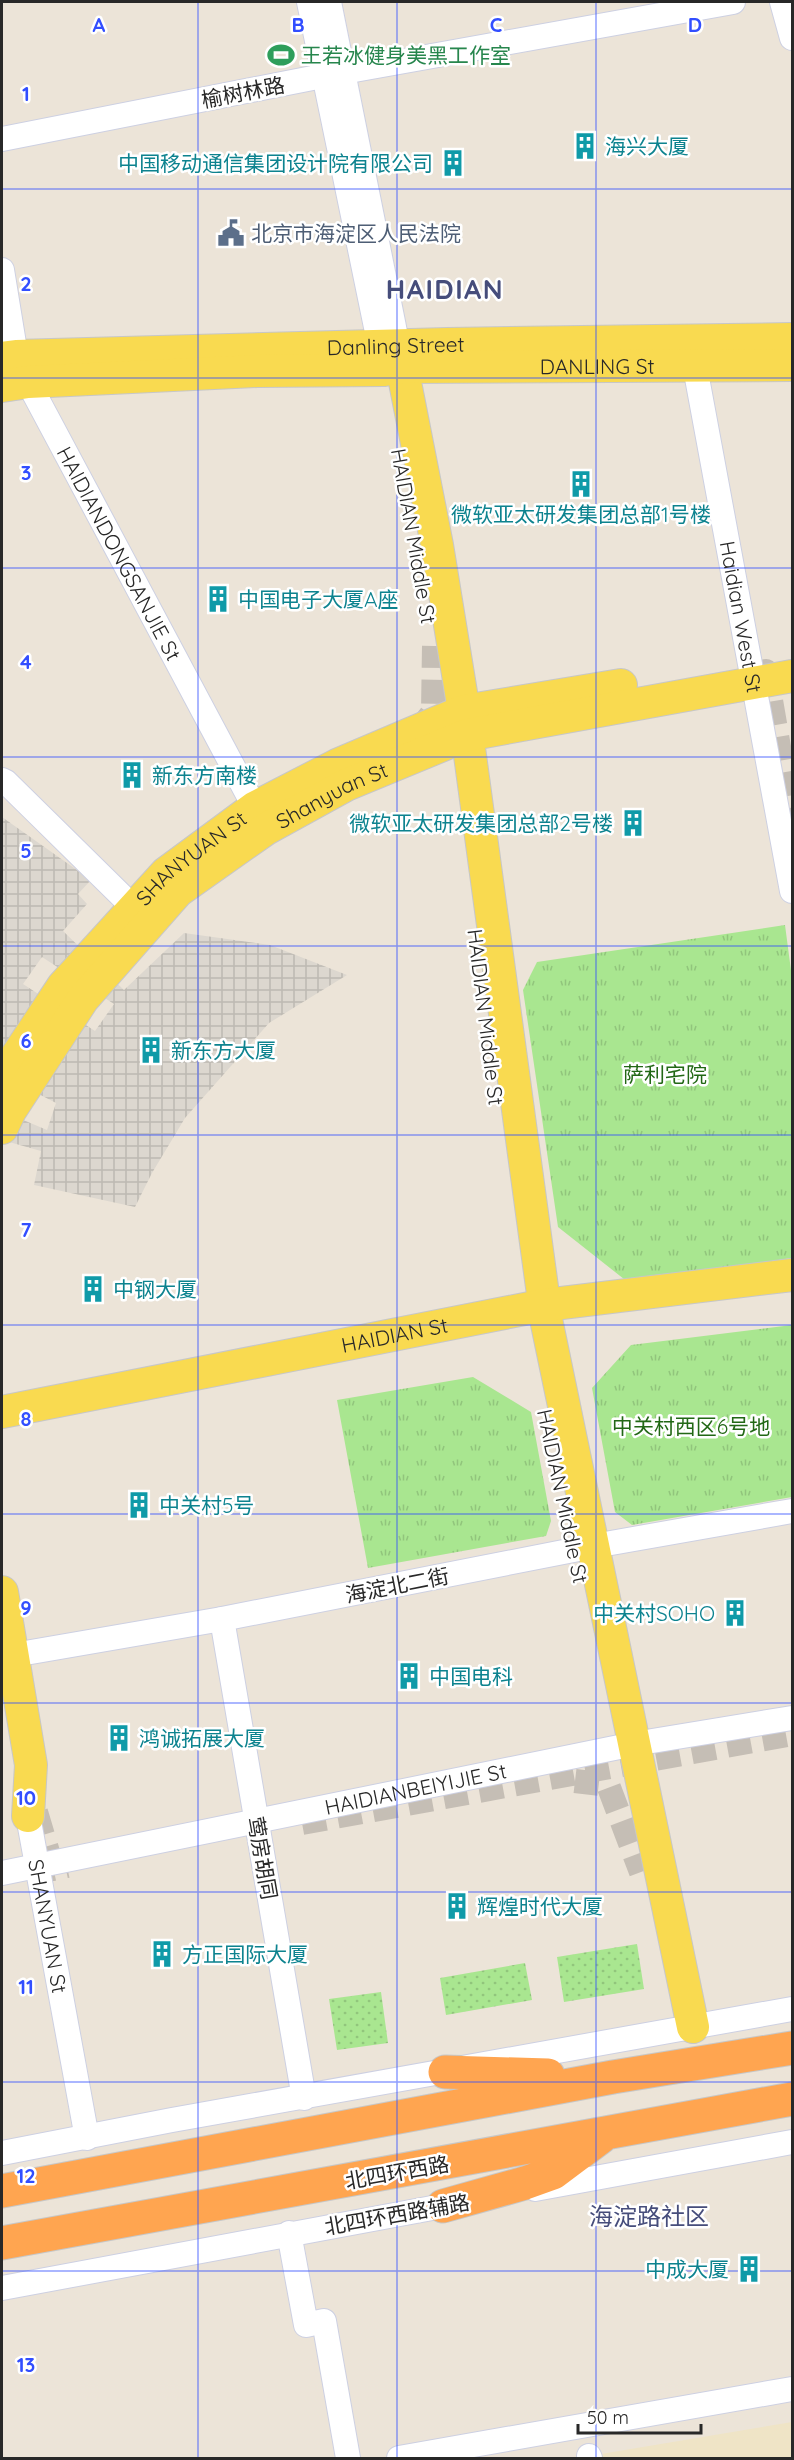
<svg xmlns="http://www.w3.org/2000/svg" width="794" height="2460" font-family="Quicksand,'Noto Sans SC',sans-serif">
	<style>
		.education { fill: #efe4c6 }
		.park { fill: url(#park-tufts) }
		.garden { fill: url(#garden-dots) }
		.plaza { fill: url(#plaza-grid); fill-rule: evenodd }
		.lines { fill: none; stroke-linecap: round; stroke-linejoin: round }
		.minor-tunnel { stroke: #c5beb5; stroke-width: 24; stroke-dasharray: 24 12; stroke-linecap: butt }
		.minor-casing { stroke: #cdd0e2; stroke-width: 26 }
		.major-casing { stroke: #c7c7c7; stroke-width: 34 }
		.highway-casing { stroke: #c7c7c7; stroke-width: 35 }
		.minor { stroke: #fff; stroke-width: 24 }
		.major { stroke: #f9da50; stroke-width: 32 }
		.highway { stroke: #ffa550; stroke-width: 33 }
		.grid { fill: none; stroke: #324eff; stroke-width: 1.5; stroke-opacity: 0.55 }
		.labels { text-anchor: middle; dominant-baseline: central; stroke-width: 5; stroke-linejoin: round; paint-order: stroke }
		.leisure-label { font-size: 21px; fill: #27864d; stroke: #fff; text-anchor: start }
		.street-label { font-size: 21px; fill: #282828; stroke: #fff }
		.culture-label { font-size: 21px; fill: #0d838f; stroke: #fff; text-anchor: start }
		.service-label { font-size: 21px; fill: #4e5e75; stroke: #fff; text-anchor: start }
		.park-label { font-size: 21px; fill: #226815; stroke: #fff }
		.quarter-label { font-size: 24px; fill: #464d7b; stroke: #fff }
		.district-label { font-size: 27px; font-weight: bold; letter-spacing: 1.5px; fill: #464d7b; stroke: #fff }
		.grid-label { font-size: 20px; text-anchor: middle; font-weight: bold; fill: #324eff; stroke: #fff; stroke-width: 5; stroke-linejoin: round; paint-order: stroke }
	</style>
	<defs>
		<pattern id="park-tufts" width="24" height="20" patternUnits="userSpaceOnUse" patternTransform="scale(1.5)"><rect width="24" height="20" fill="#a9e690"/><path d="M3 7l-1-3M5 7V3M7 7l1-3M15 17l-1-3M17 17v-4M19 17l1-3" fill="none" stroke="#91c57c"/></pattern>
		<pattern id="garden-dots" width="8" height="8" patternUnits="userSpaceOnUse" patternTransform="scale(1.5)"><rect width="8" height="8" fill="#a9e690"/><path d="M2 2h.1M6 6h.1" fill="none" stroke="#91c57c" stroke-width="1.8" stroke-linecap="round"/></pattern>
		<pattern id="plaza-grid" width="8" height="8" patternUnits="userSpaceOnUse" patternTransform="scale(1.5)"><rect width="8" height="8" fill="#dcd7cf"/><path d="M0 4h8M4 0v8" fill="none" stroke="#bdb9b2"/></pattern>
	</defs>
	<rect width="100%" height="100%" fill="#ece4d8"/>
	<path class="education" d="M792,2422V2458H572L589,2456Z"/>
	<path class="park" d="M785,925L792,978V1258L629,1283L558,1227L523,990L537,962Z
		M792,1325V1497L632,1525L615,1512L592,1388L631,1345Z
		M473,1377L531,1412L551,1521L546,1536L368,1568L337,1400Z"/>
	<path class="garden" d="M637,1944L644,1989L564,2002L557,1957Z
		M525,1963L532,2000L446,2015L440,1978Z
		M381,1992L388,2043L337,2050L329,1999Z"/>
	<path class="plaza" d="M2,817L91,880L78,894L87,904L63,931L124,990L184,933L270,945L347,975L269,1023L185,1118L152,1173L135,1207L34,1185L41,1151L2,1140V1111L47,1130L56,1103L2,1075ZM42,957L114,1004L95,1031L23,984Z"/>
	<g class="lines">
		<path class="minor-tunnel" d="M761,672L766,671L792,823
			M416,734L433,712L434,646
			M575,1781L608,1785L641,1872
			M36,1812L53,1869L67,1866
			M302,1823L792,1734"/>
		<defs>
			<g id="minor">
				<path d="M309,2L383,361"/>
				<path d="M329,2L401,362"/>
				<path d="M782,2L792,38"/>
				<path d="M2,139L343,72L733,2"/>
				<path id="s1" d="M2,270L16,356L28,382L262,821"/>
				<path id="s2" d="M694,351L695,367L792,891"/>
				<path d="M2,780L6,782L134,908"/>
				<path d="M222,1619L304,2098"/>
				<path d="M2,1657L222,1619L594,1546L792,1511"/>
				<path id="s3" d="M28,1816L87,2138"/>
				<path id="s4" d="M2,1873L634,1744L792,1718"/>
				<path d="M2,2153L172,2120L792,2009"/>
				<path d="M535,2189L792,2142"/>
				<path d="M289,2233L306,2325L324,2321L348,2458"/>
				<path d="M2,2288L459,2203"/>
				<path d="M589,2456L590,2458"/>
				<path d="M399,2458L792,2389"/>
			</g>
			<g id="major">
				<path id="s5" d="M2,358L16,356L447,344L792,339"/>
				<path d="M402,367L437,545L464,711L547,1324L693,2027"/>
				<path id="s6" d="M2,386L28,382L257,371L384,370L402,367L792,365"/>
				<path id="s7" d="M2,1078L63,986L166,873L254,808L337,765L464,711L621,685"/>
				<path id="s8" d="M2,1128L10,1111L83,999L178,891L266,829L346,785L467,735L792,676"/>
				<path id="s9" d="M2,1412L545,1305L792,1275"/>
				<path d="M2,1592L31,1765L28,1816"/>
			</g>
			<path id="highway" d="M445,2072L548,2075
				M2,2191L613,2077L792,2048
				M443,2206L525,2183L553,2173L601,2137
				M2,2243L792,2099"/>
		</defs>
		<use href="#minor" class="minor-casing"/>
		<use href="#major" class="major-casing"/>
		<use href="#highway" class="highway-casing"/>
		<use href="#minor" class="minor"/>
		<use href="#major" class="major"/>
		<use href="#highway" class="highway"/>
	</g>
	<path class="grid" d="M198,2V2458M397,2V2458M596,2V2458M2,189H792M2,378H792M2,568H792M2,757H792M2,946H792M2,1135H792M2,1325H792M2,1514H792M2,1703H792M2,1892H792M2,2082H792M2,2271H792"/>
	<defs>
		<symbol id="stadium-bare" viewBox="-9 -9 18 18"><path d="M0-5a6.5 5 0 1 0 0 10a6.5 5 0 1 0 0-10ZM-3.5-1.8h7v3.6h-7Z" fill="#2e9e5b" stroke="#fff" stroke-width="2.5" paint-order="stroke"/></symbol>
		<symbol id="building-bare" viewBox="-9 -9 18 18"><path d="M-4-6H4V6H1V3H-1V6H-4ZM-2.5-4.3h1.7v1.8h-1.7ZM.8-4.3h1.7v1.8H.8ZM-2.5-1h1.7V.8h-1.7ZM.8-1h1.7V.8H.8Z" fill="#0f9aa8" stroke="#fff" stroke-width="2.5" paint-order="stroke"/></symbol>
		<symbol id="civic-bare" viewBox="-9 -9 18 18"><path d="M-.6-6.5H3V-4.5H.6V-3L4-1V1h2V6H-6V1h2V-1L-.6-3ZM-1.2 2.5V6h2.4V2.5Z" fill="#5c6f8a" stroke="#fff" stroke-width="2.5" paint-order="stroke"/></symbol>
	</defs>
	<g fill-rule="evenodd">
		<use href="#stadium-bare" x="262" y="36" width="38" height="38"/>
		<use href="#building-bare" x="566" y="127" width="38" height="38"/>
		<use href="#building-bare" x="434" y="144" width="38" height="38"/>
		<use href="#civic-bare" x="212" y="214" width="38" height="38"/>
		<use href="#building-bare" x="562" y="465" width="38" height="38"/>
		<use href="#building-bare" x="199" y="580" width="38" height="38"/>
		<use href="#building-bare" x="113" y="756" width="38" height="38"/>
		<use href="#building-bare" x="614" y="804" width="38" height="38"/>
		<use href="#building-bare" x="132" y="1031" width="38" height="38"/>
		<use href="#building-bare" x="74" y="1270" width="38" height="38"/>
		<use href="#building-bare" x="120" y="1486" width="38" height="38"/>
		<use href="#building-bare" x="716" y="1594" width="38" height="38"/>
		<use href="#building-bare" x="390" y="1657" width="38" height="38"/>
		<use href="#building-bare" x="100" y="1719" width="38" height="38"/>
		<use href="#building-bare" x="438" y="1887" width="38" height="38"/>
		<use href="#building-bare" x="143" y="1935" width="38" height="38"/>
		<use href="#building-bare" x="730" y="2250" width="38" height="38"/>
	</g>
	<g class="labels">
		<g class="leisure-label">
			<text x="301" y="55">王若冰健身美黑工作室</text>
		</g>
		<g class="street-label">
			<text transform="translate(243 92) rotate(-11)">榆树林路</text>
			<text stroke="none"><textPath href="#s5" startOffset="394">Danling Street</textPath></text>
			<text stroke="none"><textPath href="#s6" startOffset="596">DANLING St</textPath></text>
			<text transform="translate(414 536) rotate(80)">HAIDIAN Middle St</text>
			<text stroke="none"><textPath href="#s1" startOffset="310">HAIDIANDONGSANJIE St</textPath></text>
			<text stroke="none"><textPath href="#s2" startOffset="270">Haidian West St</textPath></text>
			<text stroke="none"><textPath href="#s8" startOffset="478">Shanyuan St</textPath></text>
			<text stroke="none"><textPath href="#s7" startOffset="292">SHANYUAN St</textPath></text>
			<text transform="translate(486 1017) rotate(83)">HAIDIAN Middle St</text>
			<text stroke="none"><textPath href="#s9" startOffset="400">HAIDIAN St</textPath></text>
			<text transform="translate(563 1496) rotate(78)">HAIDIAN Middle St</text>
			<text transform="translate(397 1585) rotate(-11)">海淀北二街</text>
			<text stroke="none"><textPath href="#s4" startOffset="422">HAIDIANBEIYIJIE St</textPath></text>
			<text transform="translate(263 1858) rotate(80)">莺房胡同</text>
			<text stroke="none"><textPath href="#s3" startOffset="112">SHANYUAN St</textPath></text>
			<text transform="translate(397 2172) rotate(-10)">北四环西路</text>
			<text transform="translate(397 2214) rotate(-10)">北四环西路辅路</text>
		</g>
		<g class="culture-label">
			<text x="605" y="146">海兴大厦</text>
			<text x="433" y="163" text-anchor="end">中国移动通信集团设计院有限公司</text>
			<text x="581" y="514" text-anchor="middle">微软亚太研发集团总部1号楼</text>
			<text x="238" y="599">中国电子大厦A座</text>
			<text x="152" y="775">新东方南楼</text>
			<text x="613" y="823" text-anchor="end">微软亚太研发集团总部2号楼</text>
			<text x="171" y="1050">新东方大厦</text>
			<text x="113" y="1289">中钢大厦</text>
			<text x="159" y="1505">中关村5号</text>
			<text x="715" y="1613" text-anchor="end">中关村SOHO</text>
			<text x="429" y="1676">中国电科</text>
			<text x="139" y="1738">鸿诚拓展大厦</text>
			<text x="477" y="1906">辉煌时代大厦</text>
			<text x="182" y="1954">方正国际大厦</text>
			<text x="729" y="2269" text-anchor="end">中成大厦</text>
		</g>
		<g class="service-label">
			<text x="251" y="233">北京市海淀区人民法院</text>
		</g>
		<g class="park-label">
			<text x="665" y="1074">萨利宅院</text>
			<text x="691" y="1426">中关村西区6号地</text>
		</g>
		<g class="quarter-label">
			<text x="649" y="2216">海淀路社区</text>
		</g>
		<g class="district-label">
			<text x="445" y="289">HAIDIAN</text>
		</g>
	</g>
	<g class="grid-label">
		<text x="99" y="32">A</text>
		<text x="298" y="32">B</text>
		<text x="496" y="32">C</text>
		<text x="695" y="32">D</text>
		<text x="26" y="101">1</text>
		<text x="26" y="291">2</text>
		<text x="26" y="480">3</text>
		<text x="26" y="669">4</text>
		<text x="26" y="858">5</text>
		<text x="26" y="1048">6</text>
		<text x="26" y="1237">7</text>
		<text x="26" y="1426">8</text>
		<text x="26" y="1615">9</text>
		<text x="26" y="1805">10</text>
		<text x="26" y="1994">11</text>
		<text x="26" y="2183">12</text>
		<text x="26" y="2372">13</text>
	</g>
	<rect width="794" height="2460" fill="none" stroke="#282828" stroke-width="6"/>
	<path d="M578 2424v9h123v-9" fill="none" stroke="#282828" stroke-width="3"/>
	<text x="587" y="2424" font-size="18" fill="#282828" stroke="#ffffff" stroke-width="4.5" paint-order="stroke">50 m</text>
</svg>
